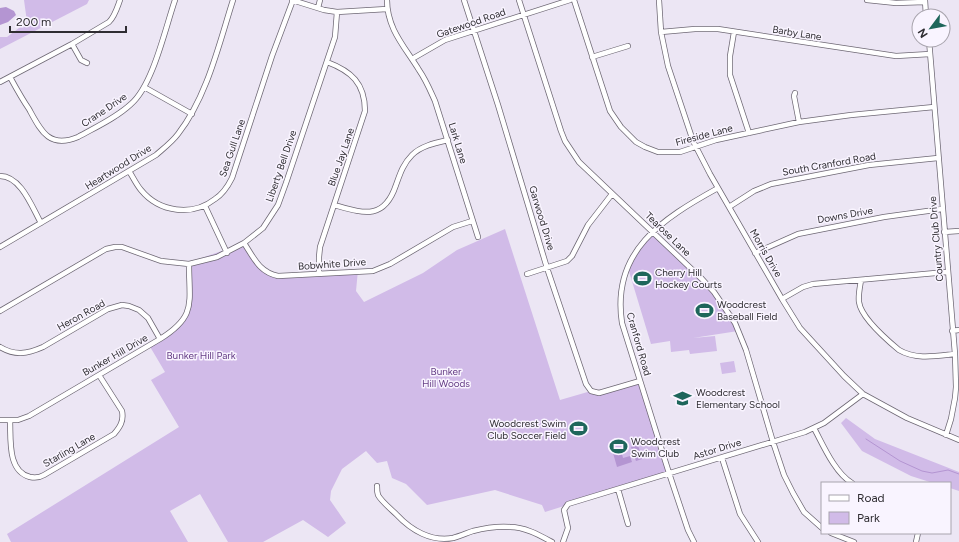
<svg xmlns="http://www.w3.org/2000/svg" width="959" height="542" font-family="Figtree,sans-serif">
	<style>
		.green { fill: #d1bbe8 }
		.water { fill: #b495d2 }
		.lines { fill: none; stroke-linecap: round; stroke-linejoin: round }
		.stream { stroke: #b495d2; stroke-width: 1 }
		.minor-casing { stroke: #6e6874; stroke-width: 6 }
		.minor { stroke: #fff; stroke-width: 4.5 }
		.labels { text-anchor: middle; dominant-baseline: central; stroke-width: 3; stroke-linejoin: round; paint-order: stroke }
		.street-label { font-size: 10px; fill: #2f2d32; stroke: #f9f4ff }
		.poi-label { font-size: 10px; fill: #2f2d32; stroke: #f9f4ff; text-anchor: start }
		.park-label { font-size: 10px; fill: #643c85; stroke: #f9f4ff }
	</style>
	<rect width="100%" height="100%" fill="#ece6f4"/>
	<path class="green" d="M24,0H89L87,4L0,49V37H7L27,22Z
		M505,229L560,400L591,391L596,393L640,381L669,473L545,512L542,505L495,490L427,505L406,484L392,478L387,461L377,463L366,451L342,469L331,491L330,500L346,523L328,537L303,520L263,542H228L200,494L170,511L188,542H11L7,534L179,427L151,380L165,372L149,345L184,319L191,282L187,263L245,243L263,268L278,276L358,270L356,291L364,302L423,273L457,250Z
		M653,231L714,292L738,331L693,338L715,336L717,351L690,354L689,350L671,352L670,341L651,344L628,268Z
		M734,361L736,372L722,374L720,363Z
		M846,418L875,439L959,472V491L950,488V483H933L911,476L862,451L841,423Z"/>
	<path class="water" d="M6,7L14,11L16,15L8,22L0,25V8Z
		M638,445L642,459L636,461L631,447Z
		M621,450L623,458L630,456L632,462L617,467L613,453Z"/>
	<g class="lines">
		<path class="stream" d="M866,439L900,461L922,471L932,473L948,470L959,474"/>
		<defs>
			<path id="minor" d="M292,0L324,10L337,12L387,9
				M387,0C387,29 405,47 419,70C426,80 430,90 435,101L478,237
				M464,0L498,105L547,268L586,384L591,391L599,393L640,381
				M519,0L561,131L565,141L579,162L702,279L714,292L735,323L746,350L773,442L784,475L793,493L804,512L822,528
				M574,0L610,111L621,127L636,142L645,147L658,152H680L716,140L799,122L851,115L934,107
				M659,0L661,32L668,66L693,141L710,174L782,299L800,328L844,376L863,394L907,418L959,440
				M867,0L896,3L925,2
				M925,0L926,16
				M318,8L320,0
				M661,32L695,29H718L896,56L930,54
				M734,32L730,56V75L749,133
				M929,40L955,354L956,387L955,398L951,419L946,435
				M72,44L81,60L87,63
				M592,57L628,46
				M412,59L445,40L570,0
				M10,77C16,88 22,99 29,109C41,131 49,149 78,137C96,127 116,118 131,104C153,85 165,29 175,0
				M0,82L72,44L109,22C115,16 117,8 120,0
				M144,87L192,114
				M795,93L794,96L799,122
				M129,171C133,177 136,184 141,190C159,212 192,217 215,199C223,194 228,186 232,178L272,56L293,0
				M0,176C21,176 32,207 41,223
				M334,205C363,213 384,221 396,185C400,174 403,164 412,155C421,146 435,143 448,140
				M205,206L227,253
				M729,207L754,191L771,184L869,165L938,158
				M944,232L959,231
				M244,243C254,258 259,272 278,276L373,271L390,264L453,227L472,221
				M0,247L156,155C164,148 172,142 178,134C207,97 219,44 233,0
				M755,253L798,234L884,217L942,209
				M319,274V257L320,247L365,111C365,83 351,71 327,62
				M527,274L567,261L572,256L588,225L612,194
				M861,280C860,287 858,295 859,302C861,318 887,340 899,350C916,360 936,356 955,354
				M782,299L803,287L813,284L947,272
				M0,311L106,249L115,247H122L161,261L189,264L217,257L244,243L263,228L278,205L286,183L335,37L337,12
				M952,331L959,330
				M0,347C15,356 27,354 43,347L108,309L122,305L129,306L139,310L148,318L160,339
				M0,420H18L29,416L160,339C197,316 189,303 189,264
				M10,420C11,439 7,471 30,477C35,478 39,478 44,475L114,434C120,427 124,421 122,411L99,375
				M814,428C823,445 835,473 852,483
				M722,458L740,514L758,542
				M377,486C377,488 377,492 378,495C381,501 392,510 397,515C411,530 431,542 453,538C460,536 467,533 473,531C485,528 497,526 510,527C525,527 539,535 552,542
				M618,489L628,524
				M831,533L854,542
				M563,542L568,528L564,510L568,504L805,432L824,423L863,394
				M694,542L688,530L669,473L622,323C611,251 662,219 718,188
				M916,542L918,533"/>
		</defs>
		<use href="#minor" class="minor-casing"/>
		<use href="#minor" class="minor"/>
	</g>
	<defs>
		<symbol id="stadium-bare" viewBox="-9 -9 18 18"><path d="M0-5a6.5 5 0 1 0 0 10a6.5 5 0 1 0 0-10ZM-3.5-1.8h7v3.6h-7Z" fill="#1e665b" stroke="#f9f4ff" stroke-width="2.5" paint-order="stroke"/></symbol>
		<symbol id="school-bare" viewBox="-9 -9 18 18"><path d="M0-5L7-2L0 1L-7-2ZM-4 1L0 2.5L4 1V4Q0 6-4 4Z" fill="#1e665b" stroke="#f9f4ff" stroke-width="2.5" paint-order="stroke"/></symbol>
	</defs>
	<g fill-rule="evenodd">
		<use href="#stadium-bare" x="630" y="266" width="25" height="25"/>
		<use href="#stadium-bare" x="692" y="298" width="25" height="25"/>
		<use href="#school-bare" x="670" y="386" width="25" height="25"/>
		<use href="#stadium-bare" x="566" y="416" width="25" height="25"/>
		<use href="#stadium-bare" x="606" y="434" width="25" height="25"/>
	</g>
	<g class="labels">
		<g class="street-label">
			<text transform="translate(471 23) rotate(-19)">Gatewood Road</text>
			<text transform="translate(797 33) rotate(9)">Barby Lane</text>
			<text transform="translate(104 110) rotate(-34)">Crane Drive</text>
			<text transform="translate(704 135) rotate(-15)">Fireside Lane</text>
			<text transform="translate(458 143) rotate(73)">Lark Lane</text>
			<text transform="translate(232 148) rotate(-71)">Sea Gull Lane</text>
			<text transform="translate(341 157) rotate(-71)">Blue Jay Lane</text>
			<text transform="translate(829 164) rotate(-10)">South Cranford Road</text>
			<text transform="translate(281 166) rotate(-71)">Liberty Bell Drive</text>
			<text transform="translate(118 167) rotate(-32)">Heartwood Drive</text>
			<text transform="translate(845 215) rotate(-10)">Downs Drive</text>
			<text transform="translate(542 218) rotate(73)">Garwood Drive</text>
			<text transform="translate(668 234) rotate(44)">Tearose Lane</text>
			<text transform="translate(936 239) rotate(-95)">Country Club Drive</text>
			<text transform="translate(766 253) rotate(60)">Morris Drive</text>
			<text transform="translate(332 264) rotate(-4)">Bobwhite Drive</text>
			<text transform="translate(81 315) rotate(-29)">Heron Road</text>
			<text transform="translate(639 344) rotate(74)">Cranford Road</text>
			<text transform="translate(115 355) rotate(-30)">Bunker Hill Drive</text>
			<text transform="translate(717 449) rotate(-17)">Astor Drive</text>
			<text transform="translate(69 450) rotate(-30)">Starling Lane</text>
		</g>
		<g class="poi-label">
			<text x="655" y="272">Cherry Hill<tspan x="655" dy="12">Hockey Courts</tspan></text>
			<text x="717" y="304">Woodcrest<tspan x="717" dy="12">Baseball Field</tspan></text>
			<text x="696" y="392">Woodcrest<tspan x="696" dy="12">Elementary School</tspan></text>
			<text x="566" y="423" text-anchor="end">Woodcrest Swim<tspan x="566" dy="12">Club Soccer Field</tspan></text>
			<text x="631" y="441">Woodcrest<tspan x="631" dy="12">Swim Club</tspan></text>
		</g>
		<g class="park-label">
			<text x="201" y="355">Bunker Hill Park</text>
			<text x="446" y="371">Bunker<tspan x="446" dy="12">Hill Woods</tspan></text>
		</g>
	</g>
	<rect x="821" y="482" width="130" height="52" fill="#f9f4ff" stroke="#a8a4ad"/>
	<rect x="829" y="495" width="20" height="6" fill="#ffffff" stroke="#a8a4ad"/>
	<text x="857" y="502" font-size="12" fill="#2f2d32">Road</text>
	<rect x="829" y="512" width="20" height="12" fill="#d1bbe8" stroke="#a8a4ad"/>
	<text x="857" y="522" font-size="12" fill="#2f2d32">Park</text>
	<g transform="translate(931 28) rotate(238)"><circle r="19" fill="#f9f4ff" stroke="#a8a4ad"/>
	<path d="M0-3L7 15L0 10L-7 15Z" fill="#1e665b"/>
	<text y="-6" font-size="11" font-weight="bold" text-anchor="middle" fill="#2f2d32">N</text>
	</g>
	<path d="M10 26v6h116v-6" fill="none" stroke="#2f2d32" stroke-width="2"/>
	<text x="16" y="26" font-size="12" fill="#2f2d32" stroke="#f9f4ff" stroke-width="3" paint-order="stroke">200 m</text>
</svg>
